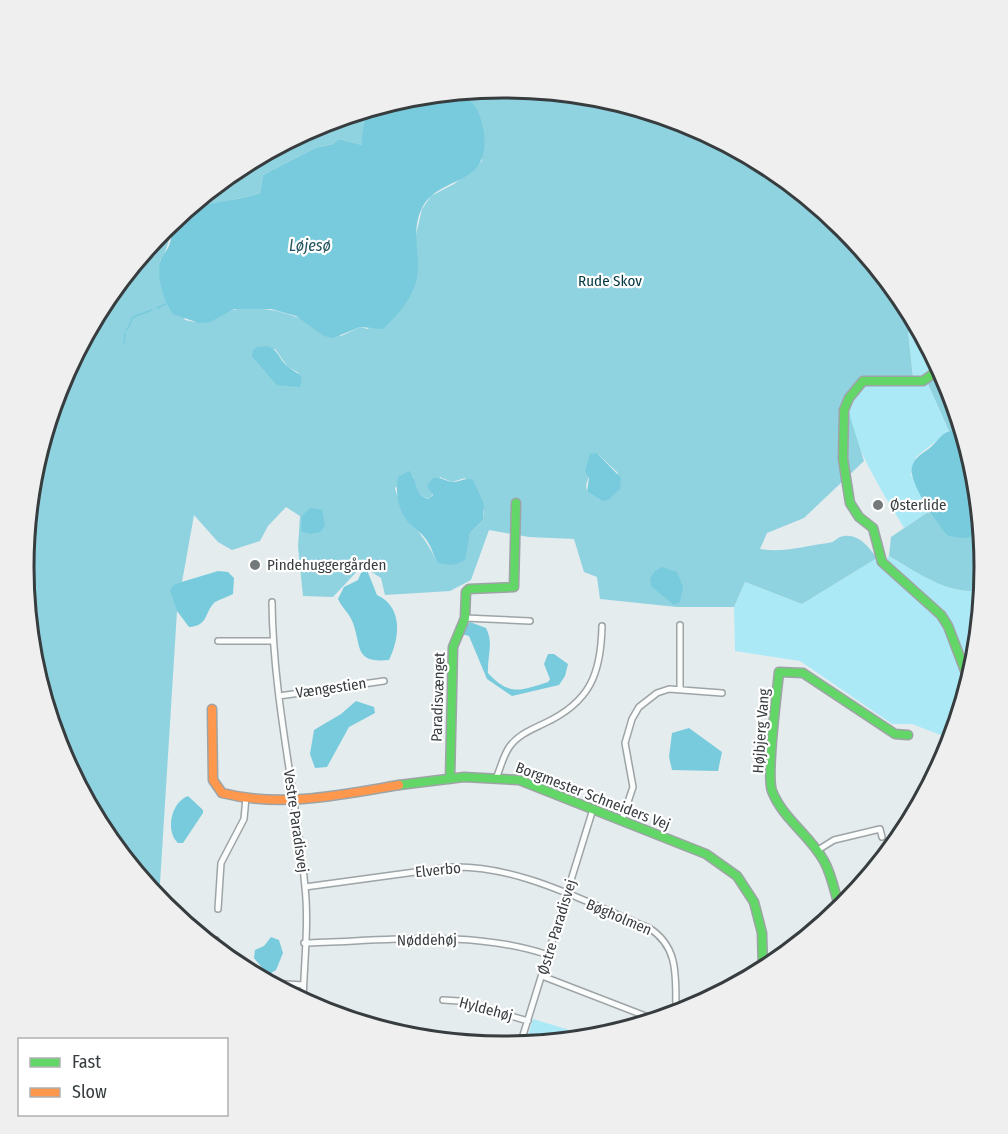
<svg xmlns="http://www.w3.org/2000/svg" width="1008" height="1134" font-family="'Fira Sans Condensed',sans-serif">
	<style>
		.green { fill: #ace9f6 }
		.forest { fill: #8fd2e0; fill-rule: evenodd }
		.water { fill: #78cbdc }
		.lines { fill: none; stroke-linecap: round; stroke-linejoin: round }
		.stream { stroke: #78cbdc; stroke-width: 1.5 }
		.street-casing { stroke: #9ea4a6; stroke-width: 8 }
		.fast-casing { stroke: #9ea4a6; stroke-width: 11 }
		.slow-casing { stroke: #9ea4a6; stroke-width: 11 }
		.street { stroke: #fbfcfc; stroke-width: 5 }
		.fast { stroke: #63d668; stroke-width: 8 }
		.slow { stroke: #ff974d; stroke-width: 8 }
		.poi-dot { fill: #747a7c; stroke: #fff; stroke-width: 2 }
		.labels { text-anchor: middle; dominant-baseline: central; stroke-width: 4.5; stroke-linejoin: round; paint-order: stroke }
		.park-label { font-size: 15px; fill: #003742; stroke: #fff }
		.poi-label { font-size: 15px; fill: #373d3f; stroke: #fff; text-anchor: start }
		.street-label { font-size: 15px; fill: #373d3f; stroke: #fff }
		.water-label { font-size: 16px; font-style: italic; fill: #23545f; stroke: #fff }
		.rim { fill: none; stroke: #373d3f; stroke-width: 3 }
	</style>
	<rect width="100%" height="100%" fill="#e4ecee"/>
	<path class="green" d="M911,315L936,363L928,384L949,431L916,457L911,475L931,510L904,528C889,502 833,418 851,388C853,384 858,381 861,378L913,377L908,331Z
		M889,556C917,572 948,596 982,590L975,661L970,675L949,624L884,561Z
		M877,558L930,608L946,628L967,686L951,739L912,724H892L800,661L735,651L734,607L745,582L802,604Z
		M533,1019L596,1038L525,1045Z"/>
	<path class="forest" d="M504,87L598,96L688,124L771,168L844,228L903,301L911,315L908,331L913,378H861L850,389L848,410L864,461L804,518L767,533L760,549C783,553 805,546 828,543C833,543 836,539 840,537C857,531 869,547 877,558L802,604L745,582L734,607H677L600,599L597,577L584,572L574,539L529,537L489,530L471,580L450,591L385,595L381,578L362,566L333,597L303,596L298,547L300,516L286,507L268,526L260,541L232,550L218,542L194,515L182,582L175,584L177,611L159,899C121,853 83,807 60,750C0,574 31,362 165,228C175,217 188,208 199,199C212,189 224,176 238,167C282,139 330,121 379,106L367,117L362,145L339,139L333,144L315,148L263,175L260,193C239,200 183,205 173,226C167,237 171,245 160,260L185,320C213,327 215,312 238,309C276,304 307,321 341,336L360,327L368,329L418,265L415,239L422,209L431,196L454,184L482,161L471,99L461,91ZM275,349L288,367L299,373L276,385L252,357ZM597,453L618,473L602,501L587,492L586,485ZM413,475C416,487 417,496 430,499L440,477L452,482L465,478L484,511L483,520L470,533L464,560L437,562C424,532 403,520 395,488Z
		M936,363L948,384L962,432L949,431L928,384Z
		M931,510L948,536C963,538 971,540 980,526L984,567L982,590C948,596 917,572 889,556L891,537Z"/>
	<path class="water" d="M461,91C475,103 482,115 484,134C490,188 440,174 422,208C413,226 417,244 418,262C420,290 402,311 383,329L360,327L333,338L324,336L296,316L271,309H234L210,322L199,323L173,314C163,300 157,279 160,262C161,256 167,251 169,246C175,230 170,222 188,212C210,201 237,201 260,193L263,175L315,148L333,144L339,139L362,145C362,136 363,124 367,117C381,94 437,94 461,91Z
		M268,346C278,350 279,358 286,365C291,370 298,372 302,378L300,387L276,385L252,357L253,350L257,347Z
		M956,430L962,432C968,452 990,519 975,534C968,541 956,537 948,536C937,523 908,482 912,467C914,457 924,453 931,447C940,439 942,431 956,430Z
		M597,453L621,478L620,489L608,500L602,501L587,492L589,478L585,471L590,454Z
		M409,471C419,481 413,495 429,499L433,495L427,486L433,478C441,477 445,481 453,482C461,482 464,477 473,480L484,504L483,520L470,533L465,560C454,566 448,566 437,562C434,556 432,549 429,544C424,534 416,530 409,523C398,511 395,492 398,477Z
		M310,508L322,510L325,526L320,532L310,534L301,531L302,516Z
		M662,567L677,572L683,587L680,602L674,605L651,586L650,579L655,571Z
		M367,570L377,595C403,607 400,637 389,660C354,663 362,648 353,623C350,614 342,608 338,599L344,587L358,580L361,573Z
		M218,571L228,572L234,578L233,594C228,597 220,599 215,602C204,612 209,626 189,627L177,611L170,590L175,584Z
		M470,622L486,628C494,643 487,657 488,673C509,696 520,691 548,682L550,679L544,664L548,654H554L568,664L565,676L559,685L512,696L487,679L469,636L461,634Z
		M356,701L374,707L375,713L349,727L327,767L315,768L310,754L314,730L341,714Z
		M689,728L722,752L718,771L672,770L669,757L672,733Z
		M188,796L203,810V813L183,843H178C165,831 171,802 188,796Z
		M271,937L279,940L283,953L276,970L268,975L254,958L255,950L264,946Z"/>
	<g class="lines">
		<path class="stream" d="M157,308L166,304
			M127,330L133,317L152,310
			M124,343L125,333"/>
		<defs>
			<path id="street" d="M272,602C273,698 296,792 305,887C309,924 304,964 303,1001
				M465,618L530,621
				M218,641H272
				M680,688V625
				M279,696L384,681
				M497,776C501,766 504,754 510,746C519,734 533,729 545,723C590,702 601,674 602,626
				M622,820L633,787L625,743L632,719L639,707L657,693L669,689L722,693
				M818,850L834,840L880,829L882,837
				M305,887L452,867C519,865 587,903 649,928C681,948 675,981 676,1014
				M218,909L221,863L244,819L246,797
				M304,943C384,941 472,929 548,955
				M216,948V940
				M542,976L656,1020
				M270,983L303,985
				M443,1000L459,1001L528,1021
				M520,1045L593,809"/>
			<path id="fast" d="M940,369L923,381H863L849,398L844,410L843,459L850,503L859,517L873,528L882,562L941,615L948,626L969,681
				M450,779L453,647L465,618L466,592L469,589L514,587L516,503
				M399,785L464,777L519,780L706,854L737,876L754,902L762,933L763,970
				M840,909C835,894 832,875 824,861C810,835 783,819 772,791C766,774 777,694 779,672L803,673L895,734L908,735"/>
			<path id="slow" d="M212,709L213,780L222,793C281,808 341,795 399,785"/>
		</defs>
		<use href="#street" class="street-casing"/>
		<use href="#fast" class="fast-casing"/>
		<use href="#slow" class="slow-casing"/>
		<use href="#street" class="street"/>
		<use href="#fast" class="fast"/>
		<use href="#slow" class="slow"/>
	</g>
	<g class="poi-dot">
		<circle cx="878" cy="505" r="6"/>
		<circle cx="255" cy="565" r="6"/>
	</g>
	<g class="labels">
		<g class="park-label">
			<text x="610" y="281">Rude Skov</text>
		</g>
		<g class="poi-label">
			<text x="890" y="505">Østerlide</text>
			<text x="267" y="565">Pindehuggergården</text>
		</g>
		<g class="street-label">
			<text transform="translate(331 688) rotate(-8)">Vængestien</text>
			<text transform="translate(438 697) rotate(-88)">Paradisvænget</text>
			<text transform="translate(761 731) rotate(-86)">Højbjerg Vang</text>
			<text transform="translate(593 796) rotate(21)">Borgmester Schneiders Vej</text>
			<text transform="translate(296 821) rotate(82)">Vestre Paradisvej</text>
			<text transform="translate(438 870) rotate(-6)">Elverbo</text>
			<text transform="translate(619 917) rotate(23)">Bøgholmen</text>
			<text transform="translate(557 927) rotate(-73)">Østre Paradisvej</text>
			<text transform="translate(427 940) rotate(-1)">Nøddehøj</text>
			<text transform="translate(486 1009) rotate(15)">Hyldehøj</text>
		</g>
		<g class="water-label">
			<text x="310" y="245">Løjesø</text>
		</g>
	</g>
	<path d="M0 0H1008V1134H0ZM503 98H505A469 469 0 0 1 974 567V567A469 469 0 0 1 505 1036H503A469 469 0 0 1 34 567V567A469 469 0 0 1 503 98Z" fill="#efeff0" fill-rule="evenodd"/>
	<path class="rim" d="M503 98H505A469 469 0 0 1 974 567V567A469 469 0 0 1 505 1036H503A469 469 0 0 1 34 567V567A469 469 0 0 1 503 98Z"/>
	<rect x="18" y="1038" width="210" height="78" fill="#ffffff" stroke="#afb1b2" stroke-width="1.5"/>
	<rect x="30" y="1058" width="30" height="9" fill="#63d668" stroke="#afb1b2" stroke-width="1.5"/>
	<text x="72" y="1068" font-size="18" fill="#373d3f">Fast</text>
	<rect x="30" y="1088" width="30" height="9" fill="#ff974d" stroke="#afb1b2" stroke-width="1.5"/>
	<text x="72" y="1098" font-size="18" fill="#373d3f">Slow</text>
</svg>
